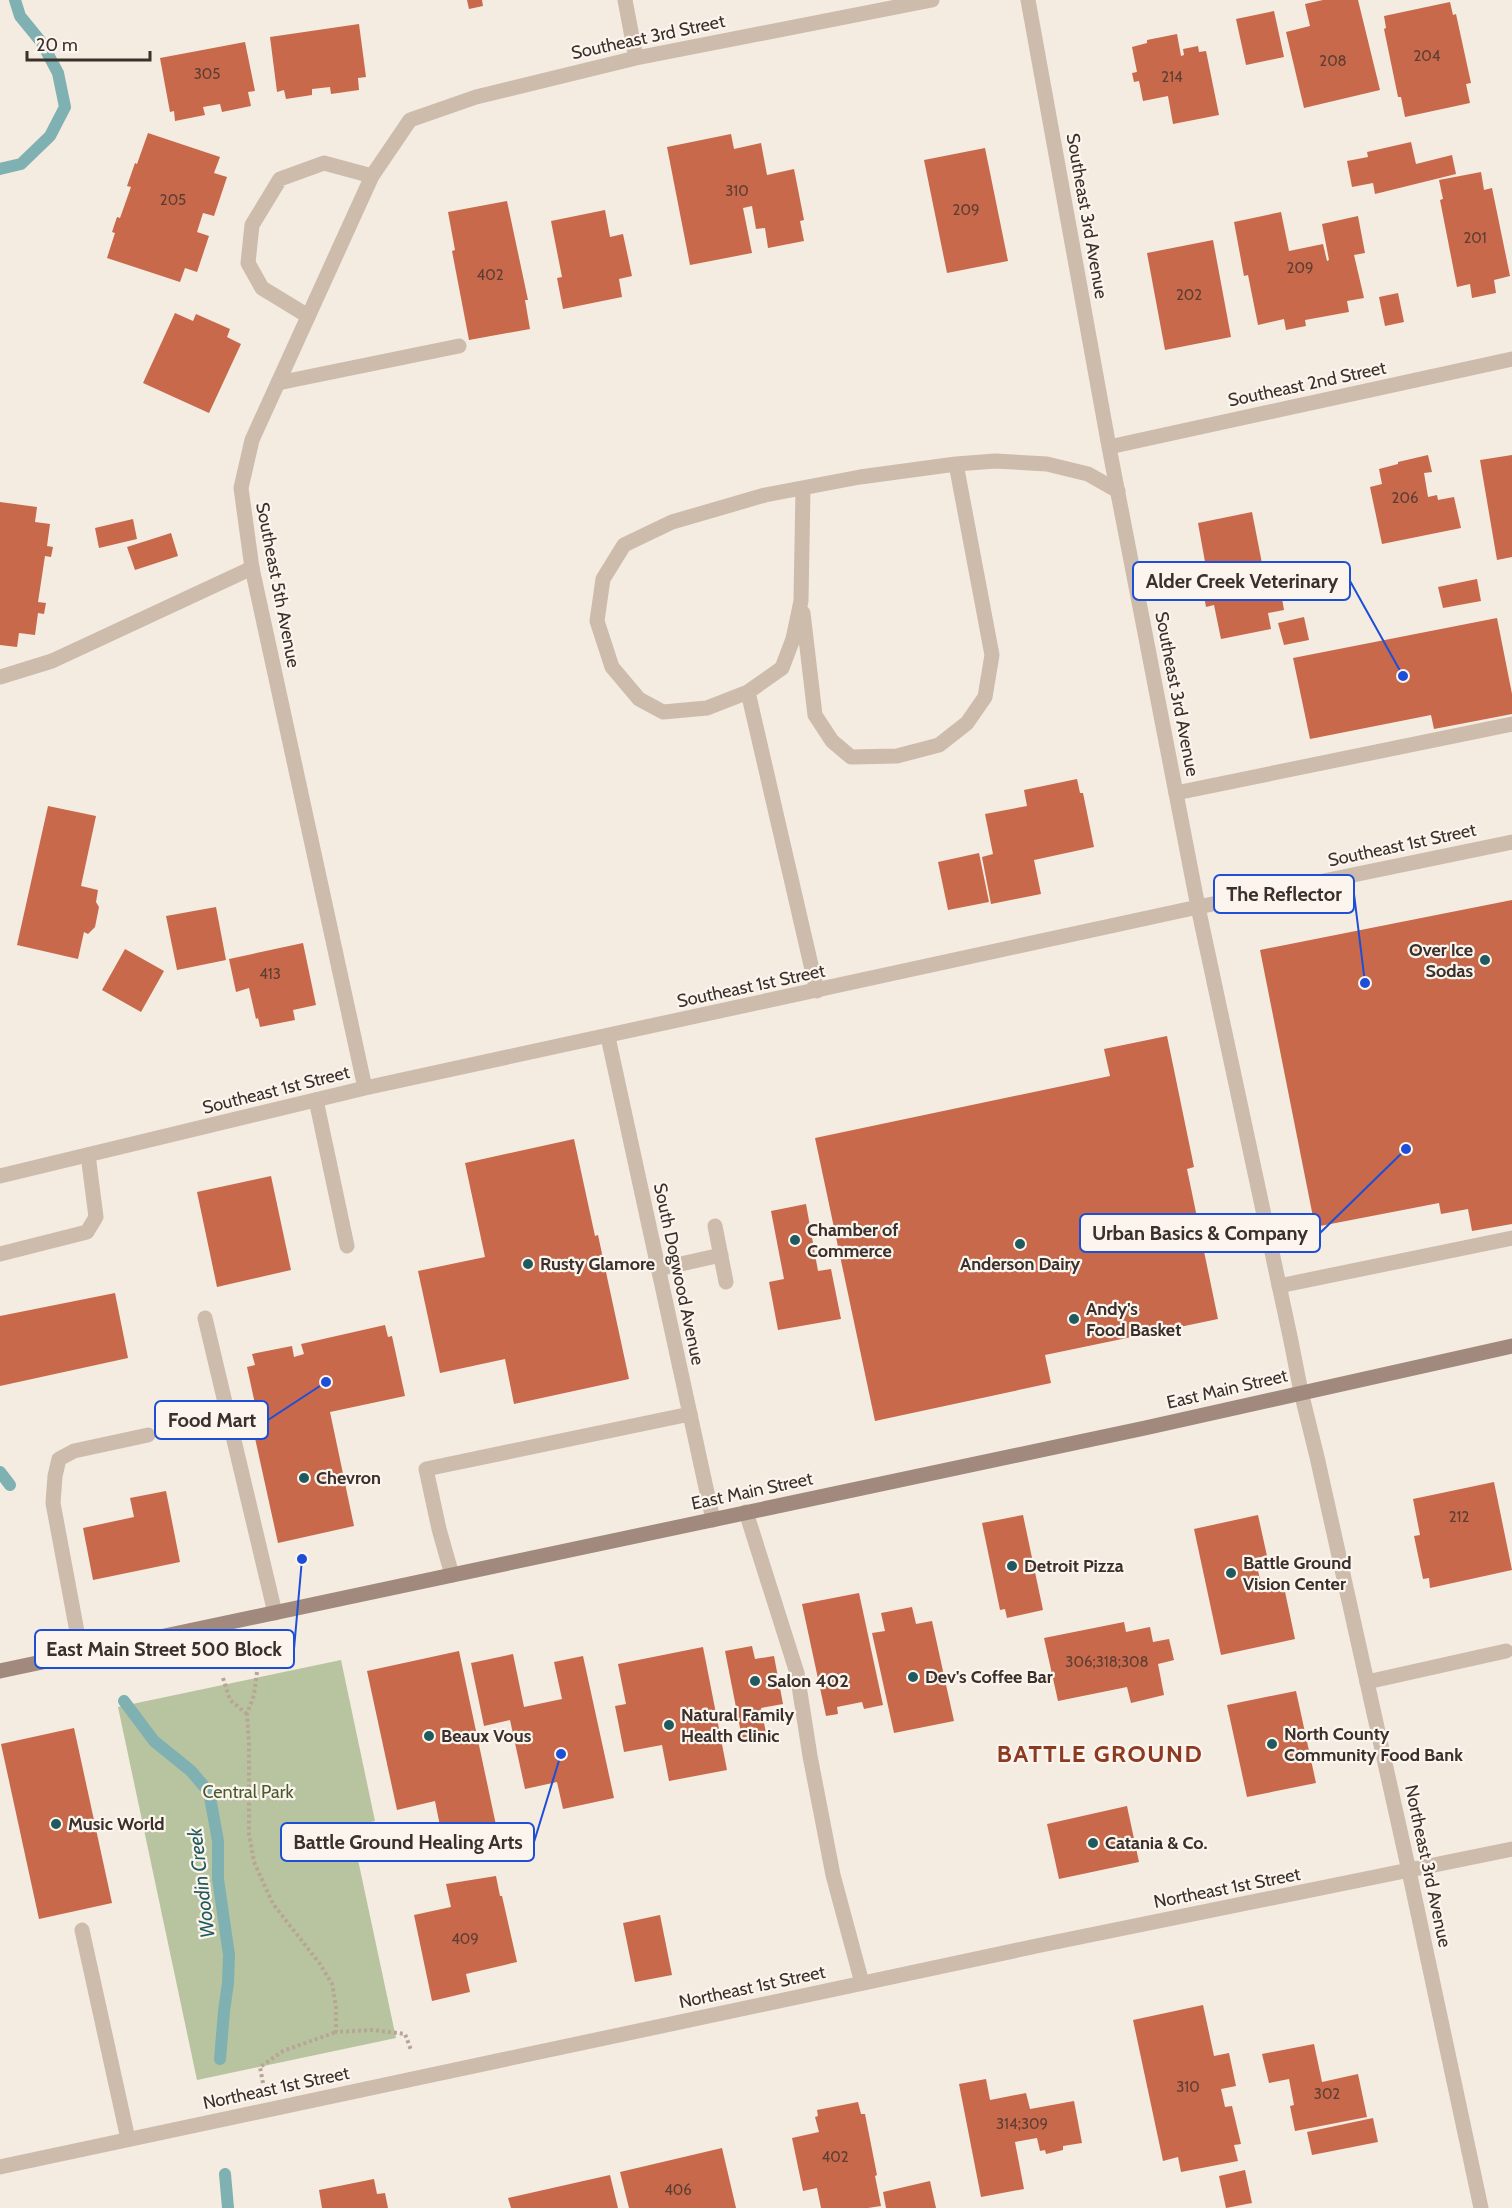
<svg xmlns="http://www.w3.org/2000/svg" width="1512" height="2208" font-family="Cabin,sans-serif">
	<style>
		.green { fill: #b8c4a0 }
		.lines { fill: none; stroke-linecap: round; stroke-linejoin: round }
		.stream { stroke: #7fb0b2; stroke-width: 12 }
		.building { fill: #c8694b }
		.path { stroke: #b9a596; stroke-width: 4; stroke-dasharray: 3 3; stroke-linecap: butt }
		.service { stroke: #cdbbac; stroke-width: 15 }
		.minor { stroke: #cdbbac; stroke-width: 15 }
		.secondary { stroke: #a18a7d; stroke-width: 15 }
		.poi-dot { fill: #1f5a5e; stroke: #fbf5ee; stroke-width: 2 }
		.labels { text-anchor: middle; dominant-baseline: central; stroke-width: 4.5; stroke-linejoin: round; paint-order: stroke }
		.number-label { font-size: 15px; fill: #5e3e33 }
		.street-label { font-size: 18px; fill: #3b302b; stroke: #fbf5ee }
		.poi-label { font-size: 18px; font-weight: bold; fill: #3b302b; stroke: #fbf5ee; text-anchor: start }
		.park-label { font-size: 18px; fill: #4a5a2e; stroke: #fbf5ee }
		.water-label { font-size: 20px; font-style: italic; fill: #1f5a5e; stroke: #fbf5ee }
		.district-label { font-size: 24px; font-weight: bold; letter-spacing: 1.5px; fill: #8c3b22; stroke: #fbf5ee }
		.leader { fill: none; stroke: #1d4ed8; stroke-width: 2 }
		.callout-dot { fill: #1d4ed8; stroke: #fbf5ee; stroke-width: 2 }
		.callout { fill: #fbf5ee; stroke: #1d4ed8; stroke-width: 2 }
		.callout-label { font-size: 20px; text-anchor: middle; font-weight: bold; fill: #3b302b }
	</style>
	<rect width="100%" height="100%" fill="#f4ebe1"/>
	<path class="green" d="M341,1660L375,1821L351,1827L396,2038L197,2080L118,1707Z"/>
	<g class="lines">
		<path class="stream" d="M0,169L21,164L50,136L65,107L58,73L42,43L20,16L15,0
			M0,1472L10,1485
			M124,1701L154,1741L191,1771L209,1792L218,1841V1879L229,1955L228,1983L224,2011L220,2059
			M225,2174L228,2208"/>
	</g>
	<path class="building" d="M467,0H482L483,6L469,9Z
		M1323,0H1358L1380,90L1304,108L1286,32L1310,26L1305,4Z
		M1450,2L1453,15L1456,14L1471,83L1466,84L1470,103L1405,117L1401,97H1398L1384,29L1386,28L1384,16Z
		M1274,11L1284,57L1246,65L1236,19Z
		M359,24L366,77L358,78L359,90L331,94L330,87L312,89V95L286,99L284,90L277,92L270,37Z
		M1177,34L1181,56L1184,55L1183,49L1198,46L1199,52L1206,51L1219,115L1173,124L1168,96L1143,101L1139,81L1134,82L1132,73L1137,72L1132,47L1147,43V40Z
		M245,42L255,91L248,92L251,106L222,112L220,104L203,107L205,115L175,121L174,111L170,112L160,58Z
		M148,133L220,157L214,173L227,177L214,216L203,213L197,232L209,236L197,272L185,268L180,282L107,258L115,233L112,232L117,217L120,218L131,187L127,186L135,163L137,164Z
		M731,134L734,149L761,143L767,175L794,169L804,220L800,221L804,241L768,248L765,228L756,229L752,206L743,208L752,253L690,265L667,147Z
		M1411,142L1416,164L1452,155L1456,174L1375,194L1373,183L1352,187L1347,161L1368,157L1367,152Z
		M985,148L1008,261L947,273L924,160Z
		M1481,172L1484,190L1492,188L1510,276L1494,280L1496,293L1472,298L1470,284L1457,287L1440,200L1443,199L1439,180Z
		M507,201L528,300H525L530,329L469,340L452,251L455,250L448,212Z
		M605,210L610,237L623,234L632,276L619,279L622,297L563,309L557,278L562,277L551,221Z
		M1281,212L1289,251L1323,244L1327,261L1329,260L1322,224L1358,216L1365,253L1354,255L1364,298L1347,301L1349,312L1305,320L1306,326L1286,330L1284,319L1258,325L1248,275L1244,276L1234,222Z
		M1213,240L1231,337L1165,350L1147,253Z
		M1398,293L1404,322L1385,326L1379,297Z
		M175,313L193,321L196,314L230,329L227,337L241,344L209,413L143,383Z
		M1428,455L1432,472L1424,473L1428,497L1437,495L1438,500L1454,497L1461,528L1382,544L1370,487L1382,484L1379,469L1398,464V462Z
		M1512,455V557L1497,560L1480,460Z
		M0,502L37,507L35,522L50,524L47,546L53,547L51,557L45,556L38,602L46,603L44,614L38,613L35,635L19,633L17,647L0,645Z
		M1252,512L1267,589L1280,587L1284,610L1268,613L1271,629L1221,639L1214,605L1206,607L1200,575L1207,573L1198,523Z
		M133,519L137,539L99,548L95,528Z
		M171,533L178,556L135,570L127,547Z
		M1477,579L1481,601L1443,608L1438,587Z
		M1304,617L1309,640L1284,645L1278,623Z
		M1497,618L1512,694V714L1434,729L1431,715L1310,739L1293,658Z
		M1077,779L1080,793H1083L1094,847L1034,860L1041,894L991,904L982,857L993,854L985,814L1027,806L1024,790Z
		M48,806L96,816L81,886L98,890L96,902L99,907L95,927L88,934L84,932L78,959L17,945Z
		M979,853L989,902L948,910L938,862Z
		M1512,900V1224L1472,1231L1468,1209L1441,1214L1439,1203L1315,1227L1260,950Z
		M216,907L226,960L177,970L166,916Z
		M303,943L316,1005L293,1010L295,1020L260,1027L258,1018L256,1019L249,988L236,992L229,959Z
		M125,949L164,971L141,1012L102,990Z
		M1167,1036L1194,1167L1187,1169L1218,1319L1045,1355L1051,1383L875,1421L815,1138L1110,1076L1104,1049Z
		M574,1139L595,1236L598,1235L629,1379L514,1404L505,1359L440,1373L418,1271L485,1257L465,1163Z
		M271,1176L291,1270L217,1287L197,1192Z
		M806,1204L818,1271L831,1269L841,1319L778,1330L769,1282L784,1279L771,1211Z
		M115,1293L128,1358L0,1386V1316Z
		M385,1325L388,1337L392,1336L405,1396L330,1412L354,1526L278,1543L253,1429L260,1427L247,1367L255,1365L252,1354L292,1346L294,1357L304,1354L301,1344Z
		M1494,1482L1512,1570L1430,1588L1429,1578L1423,1579L1414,1536L1420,1535L1413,1499Z
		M166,1491L180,1562L93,1580L83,1528L134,1517L130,1498Z
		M1023,1515L1043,1610L1007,1618L1005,1609L1000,1610L982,1523Z
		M1258,1515L1267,1556L1255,1558L1263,1592L1284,1587L1295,1639L1221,1655L1194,1529Z
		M859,1593L883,1705L864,1709L862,1702L837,1707L838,1714L826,1716L802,1604Z
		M912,1607L916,1624L932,1621L954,1721L894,1733L872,1633L885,1631L881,1613Z
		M1124,1622L1126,1632L1150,1627L1153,1642L1169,1639L1174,1660L1158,1664L1164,1695L1131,1703L1127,1687L1058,1701L1044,1638Z
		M752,1646L755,1659L774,1656L783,1704L761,1708L766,1733L742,1738L725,1651Z
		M703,1647L727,1770L669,1781L662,1745L624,1752L615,1706L626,1704L618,1664Z
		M459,1651L496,1825L442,1836L435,1801L397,1810L367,1671Z
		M513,1654L524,1707L562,1699L554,1662L583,1656L614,1798L563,1809L557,1782L525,1789L510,1720L484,1726L471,1663Z
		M1296,1691L1316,1783L1247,1797L1227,1705Z
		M74,1728L112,1903L39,1919L1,1744Z
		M1127,1806L1139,1862L1059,1879L1047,1824Z
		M496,1876L500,1896H502L517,1962L466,1974L470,1992L432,2001L414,1915L451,1907L446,1884Z
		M660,1915L672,1975L635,1982L623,1923Z
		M1203,2005L1214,2056L1229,2053L1236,2086L1221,2089L1225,2107L1232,2106L1241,2144L1234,2145L1238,2161L1181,2172L1178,2157L1163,2161L1133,2020Z
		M1314,2044L1322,2082L1358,2074L1367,2117L1295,2131L1290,2106L1294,2105L1289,2079L1269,2083L1262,2054Z
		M986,2079L990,2100L1026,2093L1030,2109L1074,2101L1082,2143L1063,2146V2150L1046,2154L1045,2150L1040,2151L1037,2138L1015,2142L1024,2189L981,2197L959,2084Z
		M858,2102L861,2114H865L877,2175L875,2176L881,2206L868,2208H821L817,2188L803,2191L792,2138L819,2132L815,2117L818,2116L817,2110Z
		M1373,2118L1378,2142L1312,2155L1307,2132Z
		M722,2148L736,2208H629L620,2172Z
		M1245,2170L1252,2203L1226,2208L1219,2176Z
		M610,2175L618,2208H511L508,2198Z
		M374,2179L377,2194L385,2193L388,2208H322L319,2190Z
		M930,2181L936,2208H886L883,2192Z"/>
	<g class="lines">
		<path class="path" d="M257,1672L254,1695L247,1714L249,1744V1834L254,1862L273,1904L320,1964L332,1984L336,2006V2032L373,2030L405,2034L411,2050
			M223,1678L230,1700L247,1714
			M263,2083L260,2067L283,2051L336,2032"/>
		<path class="service" d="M308,316L262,288L248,263L252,225L280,179L324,163L372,176
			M278,383L459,346
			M803,488L801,601L793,639L782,668L748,692L707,708L663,712L639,699L612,667L597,621L603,579L624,545L672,522L765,495L860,477L956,464L995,461L1047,464L1088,474L1118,491
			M803,613L815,715L832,741L851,757L897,756L939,745L967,723L985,697L992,655L956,464
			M0,677L52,661L252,568
			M748,692L817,991
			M1176,793L1512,724
			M316,1100L347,1246
			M715,1226L726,1282
			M0,1254L87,1232L96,1217L88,1155
			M658,1269L721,1255
			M1279,1286L1512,1238
			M205,1318L275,1613
			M746,1512L797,1673L810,1756L833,1875L862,1983
			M452,1575L439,1529L426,1469L690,1414
			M81,1653L53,1503L55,1476L59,1459L74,1451L148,1435
			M1367,1682L1506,1651
			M82,1930L128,2139"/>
		<path class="minor" d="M625,0L636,58
			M1028,0L1109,447L1198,907L1291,1341L1301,1392L1317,1457L1409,1871L1481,2208
			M1109,447L1512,359
			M608,1037L713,1520
			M365,1088L252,568L241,488L252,440L372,176L410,120L476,97L636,58L932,0
			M0,1176L365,1088L1198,907L1512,842
			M0,2167L1046,1944L1512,1849"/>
		<path class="secondary" d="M0,1671L1145,1428L1512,1346"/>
	</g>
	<g class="poi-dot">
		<circle cx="1485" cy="960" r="6"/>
		<circle cx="795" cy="1240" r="6"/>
		<circle cx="1020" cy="1244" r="6"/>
		<circle cx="528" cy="1264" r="6"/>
		<circle cx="1074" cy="1319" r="6"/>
		<circle cx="304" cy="1478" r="6"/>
		<circle cx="1012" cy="1566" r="6"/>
		<circle cx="1231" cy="1573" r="6"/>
		<circle cx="913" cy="1677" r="6"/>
		<circle cx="755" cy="1681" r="6"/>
		<circle cx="669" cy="1725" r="6"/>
		<circle cx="429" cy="1736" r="6"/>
		<circle cx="1272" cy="1744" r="6"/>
		<circle cx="56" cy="1824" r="6"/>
		<circle cx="1093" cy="1843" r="6"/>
	</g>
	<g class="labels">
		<g class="number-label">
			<text x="1427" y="56">204</text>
			<text x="1333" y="61">208</text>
			<text x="207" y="74">305</text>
			<text x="1172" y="77">214</text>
			<text x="737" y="191">310</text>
			<text x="173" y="200">205</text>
			<text x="966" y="210">209</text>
			<text x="1475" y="238">201</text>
			<text x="1300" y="268">209</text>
			<text x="490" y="275">402</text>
			<text x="1189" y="295">202</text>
			<text x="1405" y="498">206</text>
			<text x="270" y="974">413</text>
			<text x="1459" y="1517">212</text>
			<text x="1107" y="1662">306;318;308</text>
			<text x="465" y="1939">409</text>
			<text x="1188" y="2087">310</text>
			<text x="1327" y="2094">302</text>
			<text x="1022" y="2124">314;309</text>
			<text x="835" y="2157">402</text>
			<text x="678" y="2190">406</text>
		</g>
		<g class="street-label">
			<text transform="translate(648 37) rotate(-12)">Southeast 3rd Street</text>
			<text transform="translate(1087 216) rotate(80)">Southeast 3rd Avenue</text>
			<text transform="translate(1307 384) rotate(-12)">Southeast 2nd Street</text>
			<text transform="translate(278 585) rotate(79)">Southeast 5th Avenue</text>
			<text transform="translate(1177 694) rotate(79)">Southeast 3rd Avenue</text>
			<text transform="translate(1402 845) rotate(-12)">Southeast 1st Street</text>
			<text transform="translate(751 986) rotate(-12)">Southeast 1st Street</text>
			<text transform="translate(276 1090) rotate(-14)">Southeast 1st Street</text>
			<text transform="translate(679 1274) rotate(78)">South Dogwood Avenue</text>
			<text transform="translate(1227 1389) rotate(-13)">East Main Street</text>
			<text transform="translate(752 1491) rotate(-12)">East Main Street</text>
			<text transform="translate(1428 1866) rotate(78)">Northeast 3rd Avenue</text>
			<text transform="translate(1227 1888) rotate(-11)">Northeast 1st Street</text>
			<text transform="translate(752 1987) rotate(-12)">Northeast 1st Street</text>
			<text transform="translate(276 2088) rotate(-12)">Northeast 1st Street</text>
		</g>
		<g class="poi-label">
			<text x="1473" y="950" text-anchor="end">Over Ice<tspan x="1473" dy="21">Sodas</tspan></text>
			<text x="807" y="1230">Chamber of<tspan x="807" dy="21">Commerce</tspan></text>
			<text x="540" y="1264">Rusty Glamore</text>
			<text x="1020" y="1264" text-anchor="middle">Anderson Dairy</text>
			<text x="1086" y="1309">Andy's<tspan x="1086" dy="21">Food Basket</tspan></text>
			<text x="316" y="1478">Chevron</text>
			<text x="1243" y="1563">Battle Ground<tspan x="1243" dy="21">Vision Center</tspan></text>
			<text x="1024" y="1566">Detroit Pizza</text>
			<text x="925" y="1677">Dev's Coffee Bar</text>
			<text x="767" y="1681">Salon 402</text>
			<text x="681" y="1715">Natural Family<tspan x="681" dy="21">Health Clinic</tspan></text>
			<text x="1284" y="1734">North County<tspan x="1284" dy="21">Community Food Bank</tspan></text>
			<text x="441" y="1736">Beaux Vous</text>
			<text x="68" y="1824">Music World</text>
			<text x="1105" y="1843">Catania &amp; Co.</text>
		</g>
		<g class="park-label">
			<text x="248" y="1792">Central Park</text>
		</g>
		<g class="water-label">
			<text transform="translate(201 1883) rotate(-97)">Woodin Creek</text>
		</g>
		<g class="district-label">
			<text x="1100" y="1753">BATTLE GROUND</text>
		</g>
	</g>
	<path class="leader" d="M1403 676L1350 581M1365 983L1354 894M1406 1149L1320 1233M326 1382L268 1420M302 1559L294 1649M561 1754L534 1842"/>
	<g class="callout-dot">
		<circle cx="1403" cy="676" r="6"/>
		<circle cx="1365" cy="983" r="6"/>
		<circle cx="1406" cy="1149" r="6"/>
		<circle cx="326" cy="1382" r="6"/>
		<circle cx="302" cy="1559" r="6"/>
		<circle cx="561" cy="1754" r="6"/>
	</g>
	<g class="callout">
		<rect x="1133" y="562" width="217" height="38" rx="6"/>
		<rect x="1214" y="875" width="140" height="38" rx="6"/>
		<rect x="1080" y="1214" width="240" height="38" rx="6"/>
		<rect x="155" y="1401" width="113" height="38" rx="6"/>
		<rect x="35" y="1630" width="259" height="38" rx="6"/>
		<rect x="281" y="1823" width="253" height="38" rx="6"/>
	</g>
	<g class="callout-label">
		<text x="1242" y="588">Alder Creek Veterinary</text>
		<text x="1284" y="901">The Reflector</text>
		<text x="1200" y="1240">Urban Basics &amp; Company</text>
		<text x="212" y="1427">Food Mart</text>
		<text x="164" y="1656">East Main Street 500 Block</text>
		<text x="408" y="1849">Battle Ground Healing Arts</text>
	</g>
	<path d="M27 51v9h123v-9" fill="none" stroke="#3b302b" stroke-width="3"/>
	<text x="36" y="51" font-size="18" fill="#3b302b" stroke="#fbf5ee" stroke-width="4.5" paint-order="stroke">20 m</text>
</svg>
